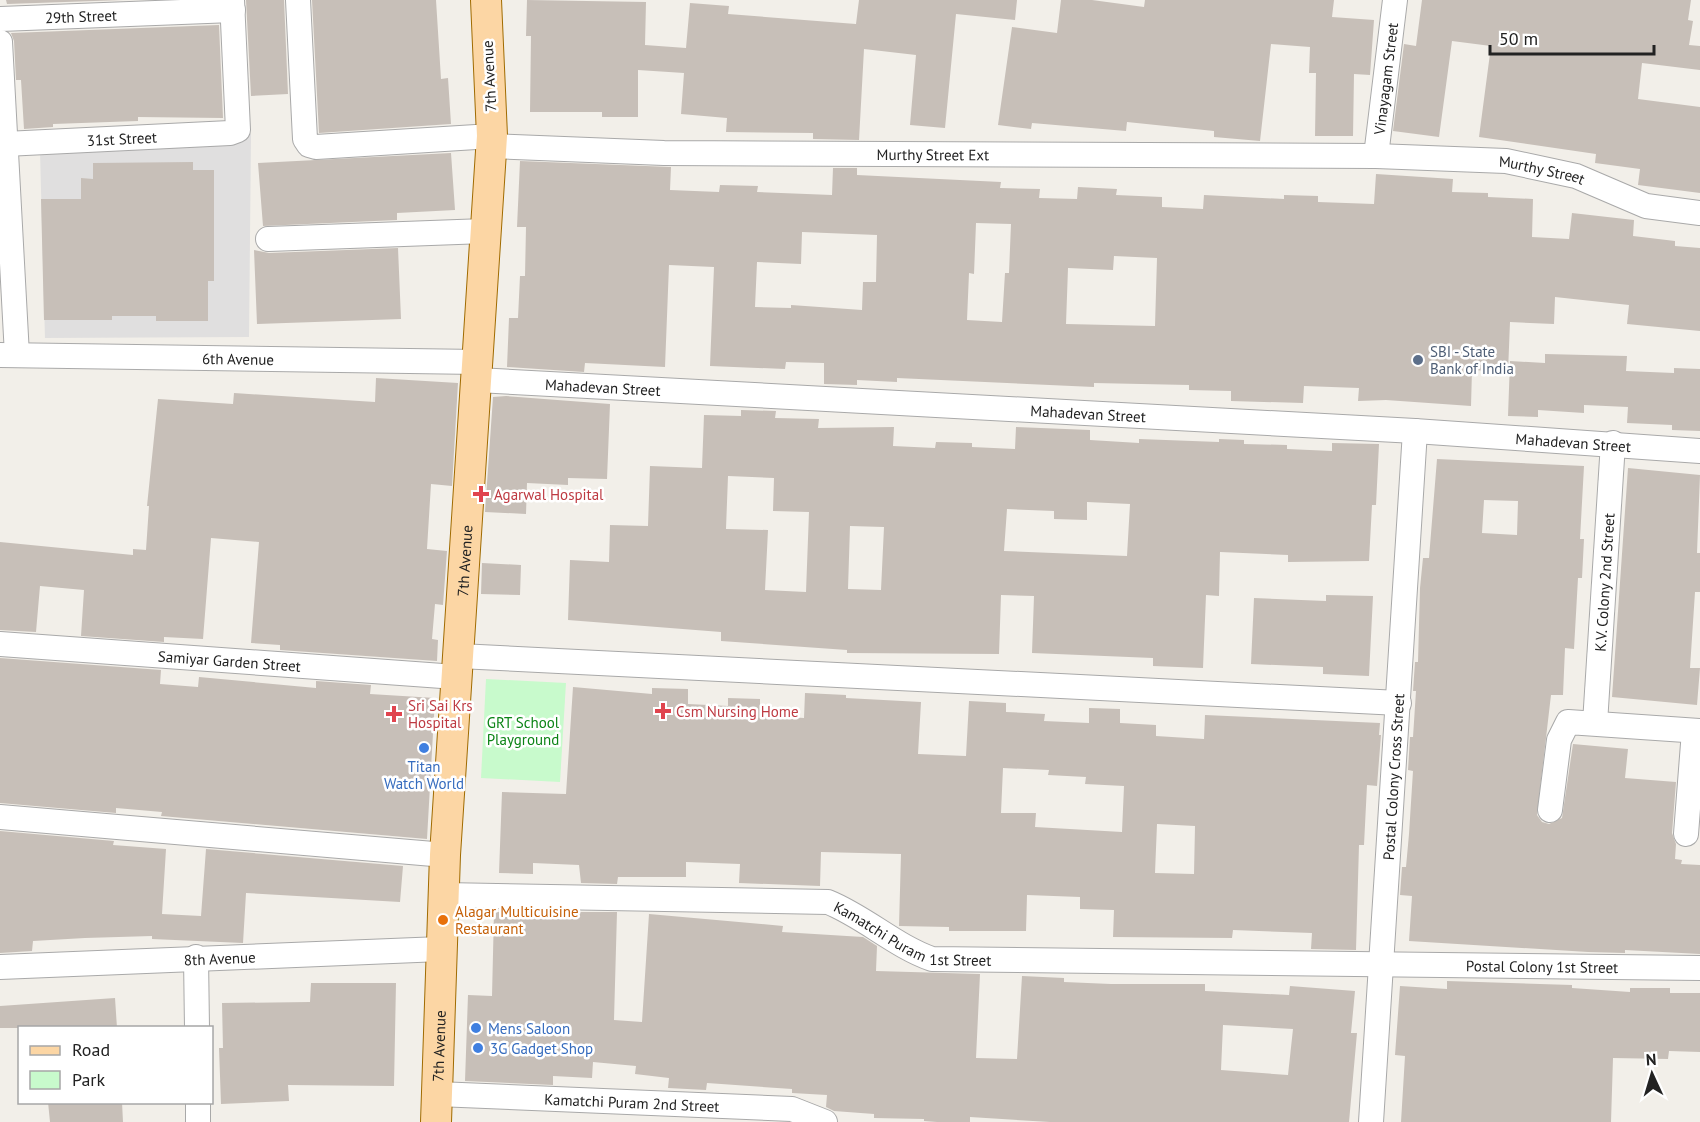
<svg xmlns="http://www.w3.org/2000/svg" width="1700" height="1122" font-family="'PT Sans',sans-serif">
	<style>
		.residential { fill: #e0dfdf }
		.park { fill: #c8facc }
		.building { fill: #c7bfb8; fill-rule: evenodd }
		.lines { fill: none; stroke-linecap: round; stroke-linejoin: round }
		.minor-casing { stroke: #a9a9a9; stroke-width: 26 }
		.major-casing { stroke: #a06b00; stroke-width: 32 }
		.minor { stroke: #fff; stroke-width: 24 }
		.major { stroke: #fcd6a4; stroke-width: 30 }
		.service-dot { fill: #5c6f8a; stroke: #fff; stroke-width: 2 }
		.health-dot { fill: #e0444e; stroke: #fff; stroke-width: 2 }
		.shop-dot { fill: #3f7fe0; stroke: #fff; stroke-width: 2 }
		.food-dot { fill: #e8710a; stroke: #fff; stroke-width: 2 }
		.labels { text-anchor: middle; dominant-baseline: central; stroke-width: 5; stroke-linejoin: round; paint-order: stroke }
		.street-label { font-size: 15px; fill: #222; stroke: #fff }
		.service-label { font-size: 15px; fill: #4e5e75; stroke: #fff; text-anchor: start }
		.health-label { font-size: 15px; fill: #be3a42; stroke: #fff; text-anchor: start }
		.park-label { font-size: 15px; fill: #0c8416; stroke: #fff }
		.shop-label { font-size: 15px; fill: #366cbe; stroke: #fff; text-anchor: start }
		.food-label { font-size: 15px; fill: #c56008; stroke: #fff; text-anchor: start }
	</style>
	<rect width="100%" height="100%" fill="#f2efe9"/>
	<path class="residential" d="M251,134L249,337L45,338L40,151Z"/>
	<path class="park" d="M486,679L566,683L560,782L481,778Z"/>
	<path class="building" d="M6,0H123L7,4Z
		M246,0H284L288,94L251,96Z
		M312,0H436L441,79L448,78L451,124L319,133Z
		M527,0L646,2L645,45L686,48L690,3L729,6L728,14L856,24L859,0H1017L1015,20L956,14L945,128L910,125L916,55L864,49L859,140L813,139V133L726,132L727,118L681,114L684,73L638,70V117H602V112H530L531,36H526Z
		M1061,0H1092L1144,7L1145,0H1334L1332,17L1374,20L1370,75L1354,74L1353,136H1315L1316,73H1309L1310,47L1271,44L1260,141L1214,137V131L1127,122L1126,131L1032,123L1031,129L998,125L1012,27L1057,33Z
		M1422,0H1691L1688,20L1693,21L1689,45L1700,46V70L1642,63L1638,99L1700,107V193L1638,185L1640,169L1595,163L1596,154L1479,137L1491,46L1452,41L1439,137L1393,131L1404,44L1416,46Z
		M219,25L223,118L138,117V121L53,124V127L24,129L21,80H16L14,41L11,33Z
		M451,153L455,210L397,213V220L263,226L258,163Z
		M520,161L671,167L670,190L719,192L720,185L758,186L757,192L832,195L833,168H857V175L1001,182L1000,188L1040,189L1039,198L1077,199L1078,187L1117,189L1116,195L1162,197V207L1203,209L1204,195L1284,199V195L1318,196V202L1374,204L1376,174L1453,179L1452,192L1488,193V197L1533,199L1532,237L1569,239L1572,213L1634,220L1633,236L1675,241V246L1700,248V331L1627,324L1629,305L1555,297L1554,324L1510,322L1508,372L1472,370L1471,406L1386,400L1358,401L1359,388L1304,386L1303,403L1231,401V391L1189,390V385L1094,383V387L897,378V382L857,380V385L824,384V363L786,362L785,369L710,366L714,267L669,265L665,367L585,363L584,372L507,367L509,318H518L520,276H525L526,227H517ZM976,223L1011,224L1009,273H1005L1002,322L967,320L969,273L974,274ZM802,232L877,235L876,282H863L862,310L791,305V308L755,307L757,262L801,264ZM1114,256L1157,258L1155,326L1066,324L1068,268L1113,270Z
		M193,162V170H214V281H208V321H156V316H112V320H44L41,199H81V178L93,179V163Z
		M398,248L401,319L257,324L254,250L269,253Z
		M1545,354L1627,356L1626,371L1674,373V368L1700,369V431L1672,430V425L1627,423L1628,407L1584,405V413L1538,410V417L1508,416L1510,361L1545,363Z
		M376,378L458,383L452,486L431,484L427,549L447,551L443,605L435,604L432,639L438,640L437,661L280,650V645L251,643L259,542L211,538L203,639L164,637V642L81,636L84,590L40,586L36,632L0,630V542L133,555V549L146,550L149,506H147L158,399L233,404L234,393L375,402Z
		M506,396L610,404L607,479L568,478V485L527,483L526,514L485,512L493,397Z
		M741,410L776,411L775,418L819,419L818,428L894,427L893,446L935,448L936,442L972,443V447L1015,449L1016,427L1090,430V440L1139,443V439L1219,442V439L1244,440V444L1287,445V449L1332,451V443L1379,444L1376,505H1372L1369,561L1288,562V555L1220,552L1219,596L1206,595L1203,668L1153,666V658L1032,653L1034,596L1001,595L999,654L847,653V650L721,641V632L568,620L570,560L609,562L610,525L648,526L650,466L702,468L704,415L741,416ZM728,476L774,478L773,511L809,512L806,592L765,590L768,530L726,529ZM1087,502L1130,504L1127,556L1004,551L1007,509L1054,511V519L1087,520ZM850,526L884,527L881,590L848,589Z
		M1437,459L1584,466L1580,539H1584L1582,578H1578L1574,649L1565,648L1563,695H1551L1537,815L1542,822L1549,824L1562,818L1573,744L1628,749L1625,778L1676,782L1672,833L1676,844L1675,859L1682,860L1681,864L1700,865V954L1625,950V953L1588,952L1409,941L1412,896L1400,895L1402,867H1406L1409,834L1413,771L1408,770L1410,737H1413L1416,691H1413L1415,662H1418L1420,588L1423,558H1429ZM1484,500L1518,501L1517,535L1482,533Z
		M1628,468L1700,475L1697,553H1700V592H1695L1690,668H1700L1697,705L1612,697Z
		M482,563L521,565L520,595L481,594Z
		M1326,595L1373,596L1369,676L1323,674V667L1251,664L1254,598L1326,601Z
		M0,658L161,670L160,684L198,687L199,677L316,688V681L371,685L370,694L435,698L427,839L161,816L162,812L116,808V813L0,803Z
		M573,687L652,694V688L688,689V704L728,706V698L760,699V715L804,718L805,693L846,695V698L921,702L918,754L966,756L969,701L1006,703V712L1045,714L1044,721L1089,723V708L1120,709V723L1156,725V736L1204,739L1205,715L1380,723L1379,735H1381L1377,786L1367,785L1364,845H1359L1356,950L1311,949L1312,933L1233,930L1232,938L1113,937L1114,910L1080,909V897L1027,895L1026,931H949V927L899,926L901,854L821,852L820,886L739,883L740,864L686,862V877H618L617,884L581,883L579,865L533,863V874L499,873L502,792L566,794ZM1003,768L1049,770L1048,775L1086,777L1085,784L1124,786L1122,832L1035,827L1036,813H1001ZM1157,824L1195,826L1194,874L1155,873Z
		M0,831L114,841L113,845L166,849L162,914L201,916L206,849L403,866L400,902L246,893L243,943L152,939V936L85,938L33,941L32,951L0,953Z
		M494,912H617L614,1020L642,1022L649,914L783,926L782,932L863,937L877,946L876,971L980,974L976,1058L1017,1059L1022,976L1064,978V982L1111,984H1205V991L1289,995L1290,986L1355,991L1351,1033H1357L1349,1122H1050L970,1117V1122H937L924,1121V1119L874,1118V1114L834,1111L826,1107L827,1095L792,1093V1089L707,1083L706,1090L668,1088L669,1078L635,1074L636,1066L593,1062L592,1078L553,1076V1085L465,1081L468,995L492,996ZM1223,1025L1293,1029L1288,1075L1221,1070Z
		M1447,981L1572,985V988L1630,992V988H1670V993H1700V1052L1669,1051L1668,1059L1613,1058L1611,1122H1401L1405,1056L1395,1055L1400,986L1447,989Z
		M311,983H396L394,1086L288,1085L289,1101L221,1104L219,1048H223L222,1003L310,1002Z
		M115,998L117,1028H0V1006Z
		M48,1102H122L123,1122H50Z"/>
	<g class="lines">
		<defs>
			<g id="minor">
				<path d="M298,0L305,139L309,145L316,147L492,136"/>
				<path id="s1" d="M0,19L233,10"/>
				<path d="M0,42L17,355"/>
				<path id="s2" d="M5,144L230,133L238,130L232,0"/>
				<path id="s3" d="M491,146L664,153L1376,156L1506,161L1576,176L1646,206L1700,213"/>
				<path id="s4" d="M1376,156L1395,0"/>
				<path d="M268,239L485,231"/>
				<path id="s5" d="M0,355L478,362"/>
				<path id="s6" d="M477,380L1415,431L1700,451"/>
				<path id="s7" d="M0,644L456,677"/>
				<path d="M459,656L1399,703"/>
				<path id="s8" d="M1595,723L1613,443"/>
				<path d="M1550,810L1559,740L1568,722L1700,731"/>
				<path d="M0,817L445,855"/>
				<path d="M1686,834L1694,731"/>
				<path id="s9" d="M444,895L828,902C865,917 895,946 932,959L1700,968"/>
				<path d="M196,957L197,1028"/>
				<path id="s10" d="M0,967L441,949"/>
				<path id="s11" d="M437,1094L792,1109L825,1122"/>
				<path d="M198,1102V1122"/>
				<path id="s12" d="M1371,1122L1415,431"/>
			</g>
			<g id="major">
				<path id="s13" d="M436,1122L445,855L492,136L486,0"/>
			</g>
		</defs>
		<use href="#minor" class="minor-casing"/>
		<use href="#major" class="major-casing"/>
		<use href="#minor" class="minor"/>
		<use href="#major" class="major"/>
	</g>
	<circle class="service-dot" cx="1418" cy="360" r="6"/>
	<g class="health-dot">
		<path d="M478 485h6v6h6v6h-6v6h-6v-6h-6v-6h6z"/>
		<path d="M660 702h6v6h6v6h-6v6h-6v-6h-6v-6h6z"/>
		<path d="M391 705h6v6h6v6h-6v6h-6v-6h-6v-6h6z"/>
	</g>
	<g class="shop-dot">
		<circle cx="424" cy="748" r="6"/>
		<circle cx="476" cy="1028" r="6"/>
		<circle cx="478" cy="1048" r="6"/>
	</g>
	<circle class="food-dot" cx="443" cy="920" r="6"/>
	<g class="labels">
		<g class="street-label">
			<text stroke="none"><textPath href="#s1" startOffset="81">29th Street</textPath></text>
			<text transform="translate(489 76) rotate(-93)">7th Avenue</text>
			<text stroke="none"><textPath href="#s4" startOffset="78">Vinayagam Street</textPath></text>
			<text stroke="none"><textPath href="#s2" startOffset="117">31st Street</textPath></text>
			<text stroke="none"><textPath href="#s3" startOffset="442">Murthy Street Ext</textPath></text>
			<text stroke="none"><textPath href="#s3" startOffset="1052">Murthy Street</textPath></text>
			<text stroke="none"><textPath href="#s5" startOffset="238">6th Avenue</textPath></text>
			<text stroke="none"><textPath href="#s6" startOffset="126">Mahadevan Street</textPath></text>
			<text stroke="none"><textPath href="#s6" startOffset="612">Mahadevan Street</textPath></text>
			<text stroke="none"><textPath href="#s6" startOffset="1098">Mahadevan Street</textPath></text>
			<text stroke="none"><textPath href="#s13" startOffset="562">7th Avenue</textPath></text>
			<text stroke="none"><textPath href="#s8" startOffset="141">K.V. Colony 2nd Street</textPath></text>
			<text stroke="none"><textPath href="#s7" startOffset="230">Samiyar Garden Street</textPath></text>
			<text stroke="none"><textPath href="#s12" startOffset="346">Postal Colony Cross Street</textPath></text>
			<text stroke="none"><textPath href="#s9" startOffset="477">Kamatchi Puram 1st Street</textPath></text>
			<text stroke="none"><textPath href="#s10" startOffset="220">8th Avenue</textPath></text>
			<text stroke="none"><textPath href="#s9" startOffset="1113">Postal Colony 1st Street</textPath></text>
			<text stroke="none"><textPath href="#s13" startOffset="76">7th Avenue</textPath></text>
			<text stroke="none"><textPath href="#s11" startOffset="195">Kamatchi Puram 2nd Street</textPath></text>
		</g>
		<g class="service-label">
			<text x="1430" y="351">SBI - State<tspan x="1430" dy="17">Bank of India</tspan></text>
		</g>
		<g class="health-label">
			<text x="494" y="494">Agarwal Hospital</text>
			<text x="408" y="705">Sri Sai Krs<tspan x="408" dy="17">Hospital</tspan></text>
			<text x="676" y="711">Csm Nursing Home</text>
		</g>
		<g class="park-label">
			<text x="523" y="722">GRT School<tspan x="523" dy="17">Playground</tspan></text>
		</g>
		<g class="shop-label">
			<text x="424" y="766" text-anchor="middle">Titan<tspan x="424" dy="17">Watch World</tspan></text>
			<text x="488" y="1028">Mens Saloon</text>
			<text x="490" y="1048">3G Gadget Shop</text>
		</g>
		<g class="food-label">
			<text x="455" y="911">Alagar Multicuisine<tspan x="455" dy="17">Restaurant</tspan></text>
		</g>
	</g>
	<rect x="18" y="1026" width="195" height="78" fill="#ffffff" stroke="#a7a7a7" stroke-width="1.5"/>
	<rect x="30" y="1046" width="30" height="9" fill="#fcd6a4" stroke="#a7a7a7" stroke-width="1.5"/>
	<text x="72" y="1056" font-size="18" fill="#222222">Road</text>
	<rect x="30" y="1071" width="30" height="18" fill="#c8facc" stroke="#a7a7a7" stroke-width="1.5"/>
	<text x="72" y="1086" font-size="18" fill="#222222">Park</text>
	<g transform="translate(1652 1074) rotate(356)" stroke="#ffffff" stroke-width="4.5" paint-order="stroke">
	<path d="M0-4.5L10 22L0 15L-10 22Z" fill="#222222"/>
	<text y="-9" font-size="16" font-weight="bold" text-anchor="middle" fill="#222222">N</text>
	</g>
	<path d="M1490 45v9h164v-9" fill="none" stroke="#222222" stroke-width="3"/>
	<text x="1499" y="45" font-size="18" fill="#222222" stroke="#ffffff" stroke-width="4.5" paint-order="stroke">50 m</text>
</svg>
